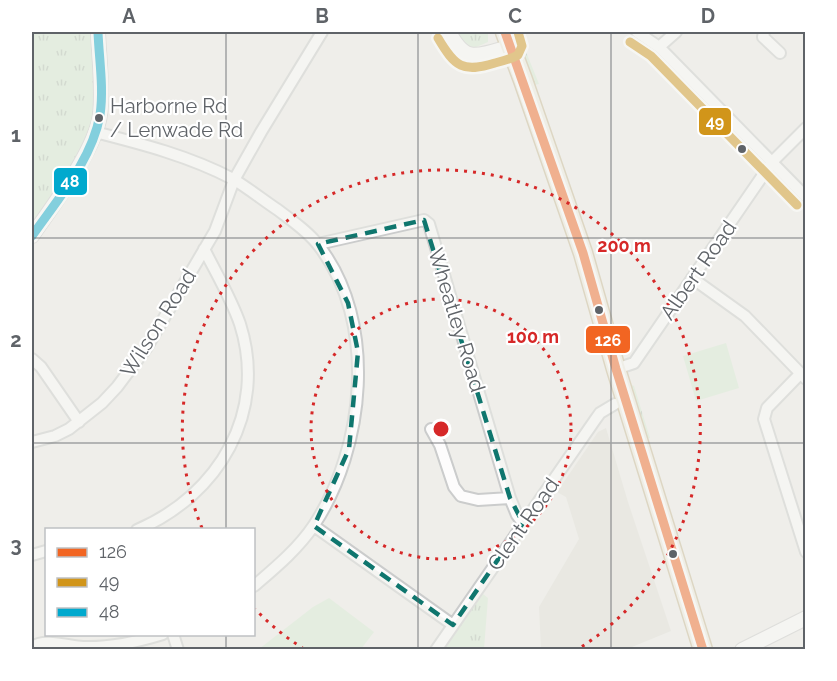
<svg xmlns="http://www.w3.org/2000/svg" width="837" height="681" font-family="Raleway,sans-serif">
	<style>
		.education { fill: #e2e0da }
		.grass { fill: url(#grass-tufts) }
		.garden { fill: #d8ebd6 }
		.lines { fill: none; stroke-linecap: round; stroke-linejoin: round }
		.street-casing { stroke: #cbcccc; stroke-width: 14 }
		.secondary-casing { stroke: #cacacb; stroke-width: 16 }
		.highway-casing { stroke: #c8b996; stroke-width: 21 }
		.street { stroke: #fdfcfc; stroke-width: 10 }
		.secondary { stroke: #fdfcfc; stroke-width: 14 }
		.highway { stroke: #f0ede3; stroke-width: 18 }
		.bus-1-casing { stroke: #fff; stroke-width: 14 }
		.bus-2-casing { stroke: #fff; stroke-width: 14 }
		.bus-3-casing { stroke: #fff; stroke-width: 14 }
		.bus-1 { stroke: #f26522; stroke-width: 9 }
		.bus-2 { stroke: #d1951a; stroke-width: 9 }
		.bus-3 { stroke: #00a9ce; stroke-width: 9 }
		.marked { fill: none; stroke: #0f766e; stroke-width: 4.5; stroke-dasharray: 12 8; stroke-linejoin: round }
		.grid { fill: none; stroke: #5f6368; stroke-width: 1.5; stroke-opacity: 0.55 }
		.ring { fill: none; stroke: #d62828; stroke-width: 3; stroke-dasharray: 3 6 }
		.bus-dot { fill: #5f6368; stroke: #fff; stroke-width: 2 }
		.labels { text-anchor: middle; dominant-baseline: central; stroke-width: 4.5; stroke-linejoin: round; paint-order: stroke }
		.bus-label { font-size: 20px; fill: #5f6368; stroke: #fff; text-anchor: start }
		.street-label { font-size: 21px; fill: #5f6368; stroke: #fff }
		.centre { fill: #d62828; stroke: #fff; stroke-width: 3 }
		.ring-label { font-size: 18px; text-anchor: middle; font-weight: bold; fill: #d62828; stroke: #fff; stroke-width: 4.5; stroke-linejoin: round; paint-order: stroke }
		.line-badge { stroke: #fff; stroke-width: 2 }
		.badge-label { font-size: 16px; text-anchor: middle; font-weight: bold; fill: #fff }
		.neatline { fill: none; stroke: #5f6368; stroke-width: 2 }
		.grid-label { font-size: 20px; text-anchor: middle; font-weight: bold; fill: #5f6368 }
	</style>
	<defs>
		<pattern id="grass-tufts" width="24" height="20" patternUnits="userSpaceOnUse" patternTransform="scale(1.5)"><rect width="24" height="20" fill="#d8ebd6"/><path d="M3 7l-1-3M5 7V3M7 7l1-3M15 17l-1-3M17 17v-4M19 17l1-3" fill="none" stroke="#b2c2b1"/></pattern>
	</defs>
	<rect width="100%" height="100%" fill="#efeeea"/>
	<path class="education" d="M606,428L628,502L671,631L627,649H541L539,607L579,539L566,497L557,492L598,432Z"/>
	<path class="grass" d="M32,32H92L96,110L91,128L69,169L32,226Z
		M455,32H488V42L474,48L461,42Z
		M513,32H518L539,84L534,85Z
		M629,384L634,386L650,438L645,439Z
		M483,594L488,598L484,649H444Z"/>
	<path class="garden" d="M726,343L739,388L696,401L683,356Z
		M329,598L374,632L361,649H259L313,607Z"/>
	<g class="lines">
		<defs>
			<path id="street" d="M637,32L659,47L806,197
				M764,32L763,37L780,53
				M659,47L676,32
				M95,132C142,144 189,156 233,179C248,188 263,200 278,210C291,220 309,232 319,246C378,322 365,448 314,525C298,549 275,568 254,586
				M318,244L424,220L429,224L510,498L517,515L523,523
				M692,278L745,316L806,379
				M32,359L41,367L79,422
				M616,369L634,363L772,162L806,128
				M800,374L767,408L764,419L806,552
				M431,429L440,445L454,487L461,496L478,500L510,498
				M32,442L55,436L69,429L102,403L117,387L147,347L215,231L234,180L261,132L322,32
				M314,526L453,625
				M137,530C219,495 268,412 240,324C231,298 216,273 204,249
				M32,555L46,551
				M173,634L178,650
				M32,647C44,638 68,646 83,647C111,648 137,642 163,634
				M436,650L595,420L600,413L615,404"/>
			<path id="secondary" d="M449,32C464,60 473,58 502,49
				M32,236C53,205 95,151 100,115C103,88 99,59 98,32
				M742,650L806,618"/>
			<path id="highway" d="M505,32L523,80L583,253L616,369L703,650"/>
		</defs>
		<use href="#street" class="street-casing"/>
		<use href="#secondary" class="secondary-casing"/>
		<use href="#highway" class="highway-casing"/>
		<use href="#street" class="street"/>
		<use href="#secondary" class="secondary"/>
		<use href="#highway" class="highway"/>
		<defs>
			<path id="bus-1" d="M505,32L583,253L616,369L703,650"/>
			<path id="bus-2" d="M438,38C455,67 463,73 495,63C503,61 511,59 518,55L522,46L518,32
				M630,42L651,56L797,205"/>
			<path id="bus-3" d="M32,236C57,200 92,160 100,115C104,88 99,59 98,32"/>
		</defs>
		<use href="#bus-1" class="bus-1-casing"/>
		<use href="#bus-2" class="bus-2-casing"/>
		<use href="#bus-3" class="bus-3-casing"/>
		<use href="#bus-1" class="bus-1"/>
		<use href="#bus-2" class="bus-2"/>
		<use href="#bus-3" class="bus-3"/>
	</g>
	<path d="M0 0H837V681H0ZM424,220L510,498L523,523L453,625L314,526L349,449L358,352L348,303L318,244Z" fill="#efeeea" fill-opacity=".55" fill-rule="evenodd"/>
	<path class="marked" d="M424,220L510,498L523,523L453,625L314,526L349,449L358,352L348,303L318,244Z"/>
	<path class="grid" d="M226,32V530M418,32V650M611,32V650M32,238H806M32,443H806M226,634V650"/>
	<g class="ring">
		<circle cx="441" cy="429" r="130"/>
		<path d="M304 649A259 259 0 0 1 255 609M202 528A259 259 0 1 1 578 649"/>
	</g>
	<g class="bus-dot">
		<circle cx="99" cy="118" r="5"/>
		<circle cx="742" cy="149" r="5"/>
		<circle cx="599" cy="310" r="5"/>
		<circle cx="673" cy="554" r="5"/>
	</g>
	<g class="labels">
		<g class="bus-label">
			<text x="110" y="106">Harborne Rd<tspan x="110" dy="24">/ Lenwade Rd</tspan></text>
		</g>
		<g class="street-label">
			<text transform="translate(698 270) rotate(-55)">Albert Road</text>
			<text transform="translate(457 320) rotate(73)">Wheatley Road</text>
			<text transform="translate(158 323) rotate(-58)">Wilson Road</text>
			<text transform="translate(523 524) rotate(-55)">Clent Road</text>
		</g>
	</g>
	<circle cx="441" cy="429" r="9" class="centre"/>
	<g class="ring-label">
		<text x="624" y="252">200 m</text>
		<text x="533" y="343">100 m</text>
	</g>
	<g class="line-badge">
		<rect x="698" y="107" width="34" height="29" rx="6" fill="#d1951a"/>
		<rect x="53" y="167" width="35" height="29" rx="6" fill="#00a9ce"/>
		<rect x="585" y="325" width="46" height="29" rx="6" fill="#f26522"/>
	</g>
	<g class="badge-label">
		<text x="715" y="127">49</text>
		<text x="70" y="187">48</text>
		<text x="608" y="346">126</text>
	</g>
	<rect width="837" height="681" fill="none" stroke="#ffffff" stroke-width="66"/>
	<rect x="45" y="528" width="210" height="108" fill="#ffffff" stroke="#bfc1c3" stroke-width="1.5"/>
	<rect x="57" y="548" width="30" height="9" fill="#f26522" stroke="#bfc1c3" stroke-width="1.5"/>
	<text x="99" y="558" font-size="18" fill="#5f6368">126</text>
	<rect x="57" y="578" width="30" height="9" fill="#d1951a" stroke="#bfc1c3" stroke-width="1.5"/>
	<text x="99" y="588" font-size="18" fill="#5f6368">49</text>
	<rect x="57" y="608" width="30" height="9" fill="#00a9ce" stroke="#bfc1c3" stroke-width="1.5"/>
	<text x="99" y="618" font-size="18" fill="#5f6368">48</text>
	<rect x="33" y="33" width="771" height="615" class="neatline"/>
	<g class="grid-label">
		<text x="129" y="23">A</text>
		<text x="322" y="23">B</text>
		<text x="515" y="23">C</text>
		<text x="708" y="23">D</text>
		<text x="16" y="142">1</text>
		<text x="16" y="347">2</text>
		<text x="16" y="552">3</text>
	</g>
</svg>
